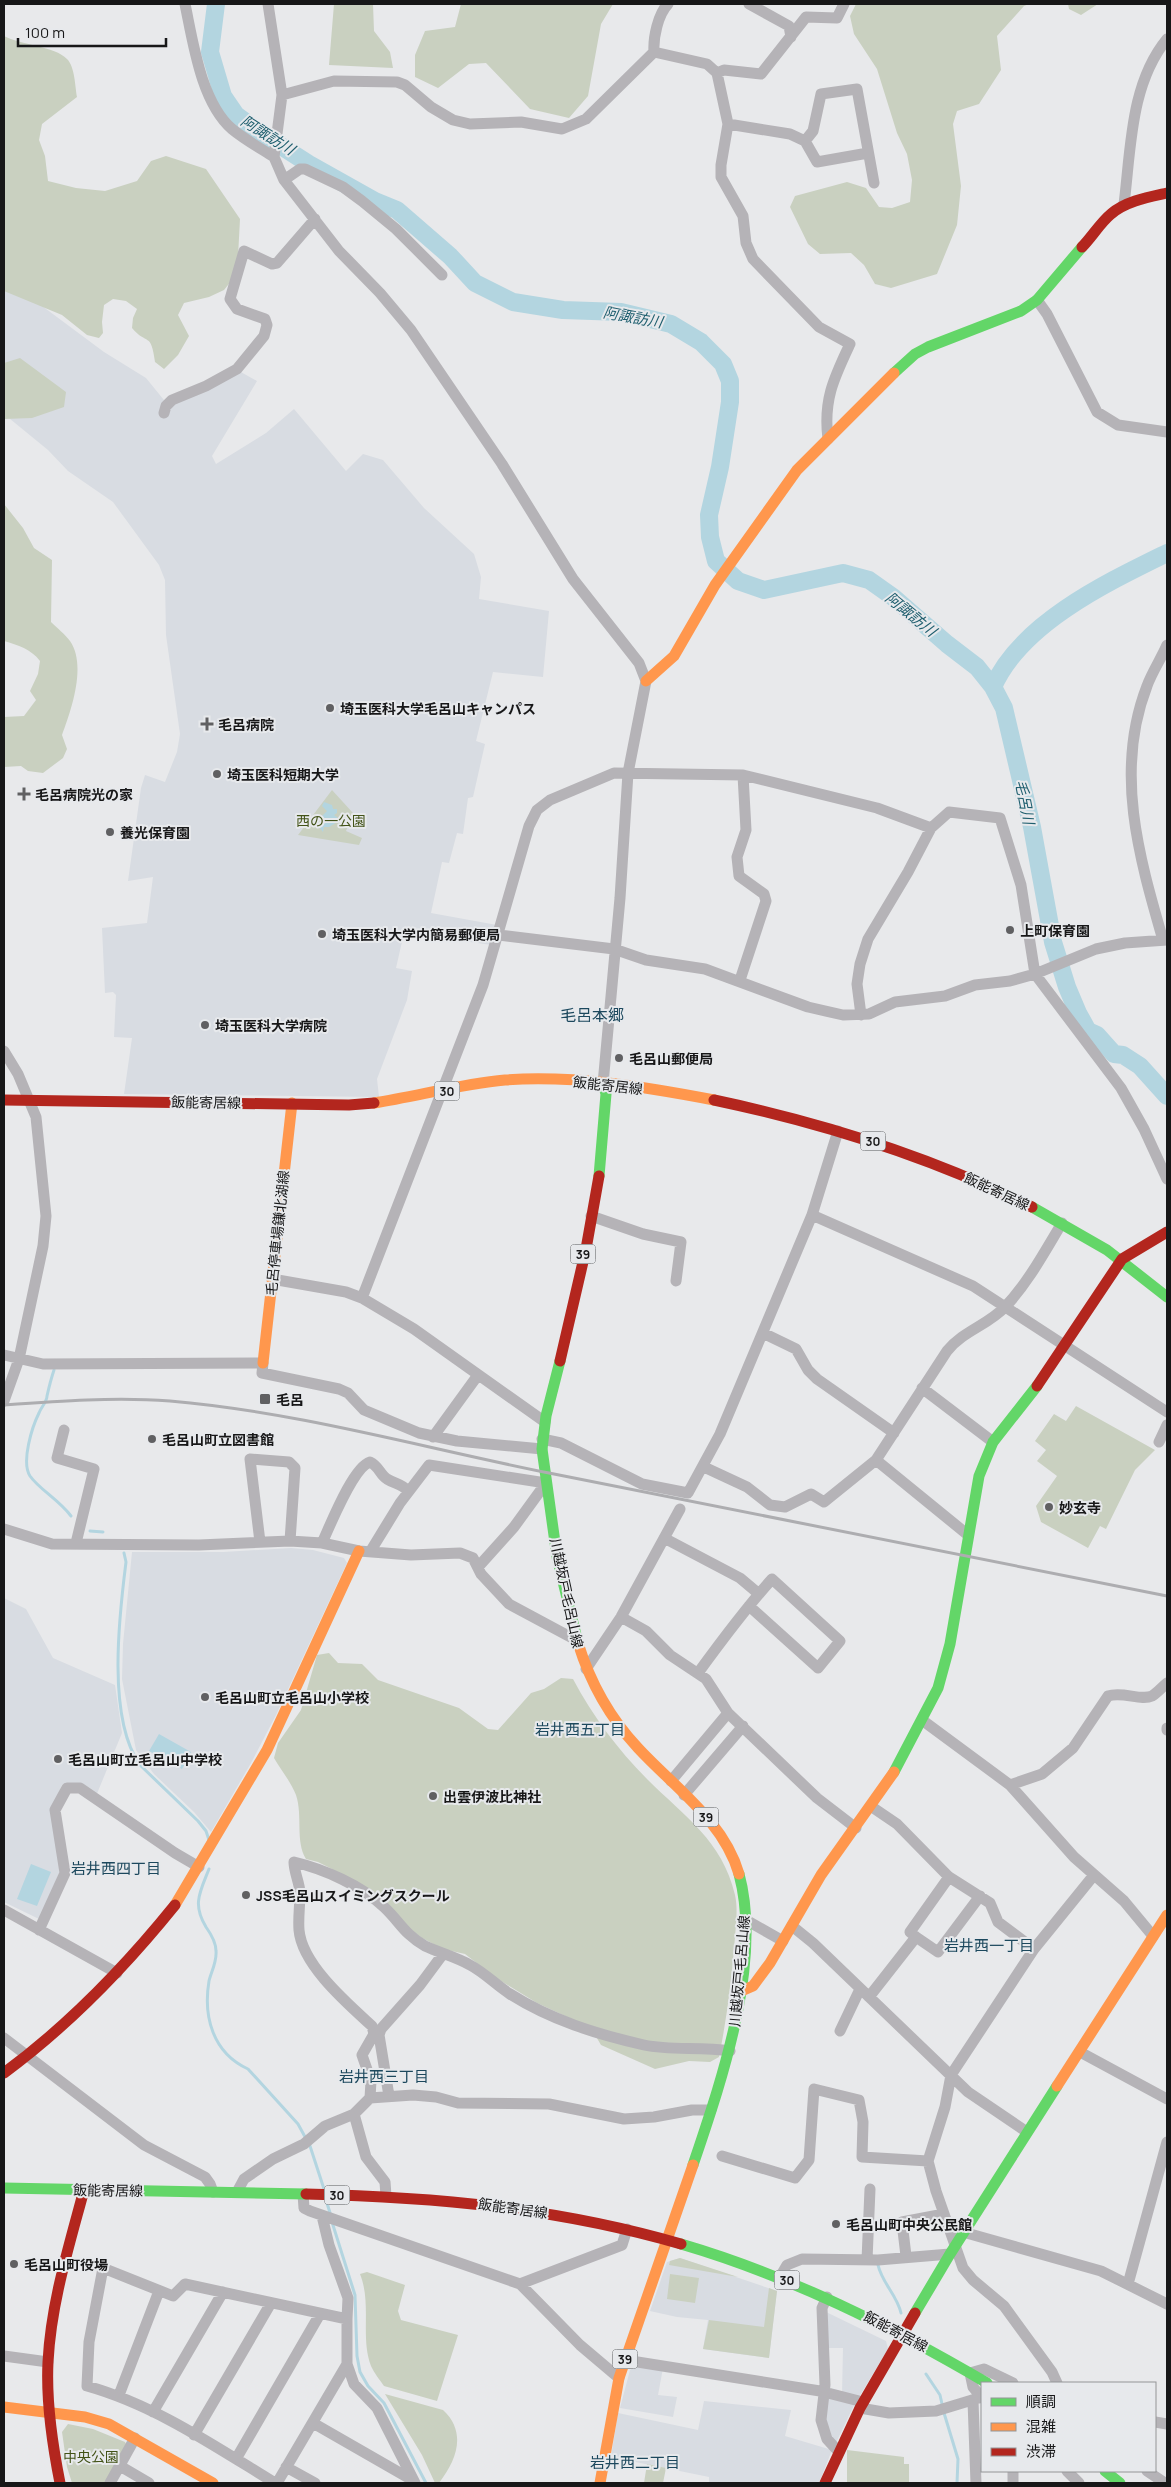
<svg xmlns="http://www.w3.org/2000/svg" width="1171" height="2487" font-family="Manrope,'Noto Sans JP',sans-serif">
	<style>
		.built { fill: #d8dce2 }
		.green { fill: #c9d0c0 }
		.water { fill: #b3d5e0 }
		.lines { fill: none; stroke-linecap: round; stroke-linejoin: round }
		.stream { stroke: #b3d5e0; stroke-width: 3 }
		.river { stroke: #b3d5e0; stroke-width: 18 }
		.street { stroke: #b5b3b7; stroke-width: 11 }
		.fast { stroke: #63d668; stroke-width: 11 }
		.slow { stroke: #ff974d; stroke-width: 11 }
		.jam { stroke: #b3261e; stroke-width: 11 }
		.rail { stroke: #adadb0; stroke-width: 3 }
		.poi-dot { fill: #606062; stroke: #e7e9ec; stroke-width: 2 }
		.labels { text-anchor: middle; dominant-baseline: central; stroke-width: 4; stroke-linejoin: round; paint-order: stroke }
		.shield { fill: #e7e9ec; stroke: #555658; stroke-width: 1 }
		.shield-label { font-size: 12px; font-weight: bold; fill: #171718 }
		.poi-label { font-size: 14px; font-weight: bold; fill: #171718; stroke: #e7e9ec; text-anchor: start }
		.park-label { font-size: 14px; fill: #435318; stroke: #e7e9ec }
		.street-label { font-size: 14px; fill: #171718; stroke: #e7e9ec }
		.water-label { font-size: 15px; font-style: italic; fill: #1e5e6e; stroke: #e7e9ec }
		.neighbourhood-label { font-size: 15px; fill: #1c485d; stroke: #e7e9ec }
		.quarter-label { font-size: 16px; fill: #1c485d; stroke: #e7e9ec }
	</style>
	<rect width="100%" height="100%" fill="#e8e9eb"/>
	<path class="built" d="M4,283L30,297L104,352L146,378L168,405L239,371L257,381L212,456L216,464L266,433L294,409L346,471L363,454L383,460L424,508L474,554L481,577L479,599L549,611L543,677L493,672L476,741L485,744L473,797L468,798L463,834L457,833L449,863L442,862L431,913L497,925L492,945L404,933L396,968L412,971L407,1000L377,1079L379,1097L124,1094L132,1038L114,1037L116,995L113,992L105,993L102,928L147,923L153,877L128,881L141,788L145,775L165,782L177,752L180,734L166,635L165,580L159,565L113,502L68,471L48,450L4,414Z
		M291,1548L313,1550L344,1558L347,1563L276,1715L251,1763L211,1832L194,1812L154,1774L136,1750L122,1679L123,1644L132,1552H223Z
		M4,1598L26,1609L53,1658L115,1685L122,1733L96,1796L81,1785H62L51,1811L60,1871L39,1919L4,1902Z
		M680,2258L777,2291L769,2358L703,2349L708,2320L677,2317L650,2311L667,2262Z
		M824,2311L886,2341L888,2349L859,2397L842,2395L843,2348H826Z
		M636,2366L663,2368L658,2395L677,2397L673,2417L620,2408L630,2370Z
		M826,2395L855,2403L835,2445L823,2411Z
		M704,2401L791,2410L785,2436L832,2450L819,2483H709V2477L611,2457L618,2413L698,2430Z"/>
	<path class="green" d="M334,4H373L374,31L390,52L393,68L329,65Z
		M461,4H613L601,24L588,96L569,118L530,109L486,63L469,64L438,88L415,77V55L425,31L455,27Z
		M856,4H1029L1024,6L997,36L1001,70L979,104L957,111L953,124L961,186L957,225L937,274L891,288L875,284L864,265L851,253L820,254L808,244L790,207L795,196L847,182L866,188L879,207L892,208L910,202L912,180L907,154L897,133L877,69L854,34L850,16Z
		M1068,4H1098L1081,15L1069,9Z
		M4,36C20,45 55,46 67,59C75,67 75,86 77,97L42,124L39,140L45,156L48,181L76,188L105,191L137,181L151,161L166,156L206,169L240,219L238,257L232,280L224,290L209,297L184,303L178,315L189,336L178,355L164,369L155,362C151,331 147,346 132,328L133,318L137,309L126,301L113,299L104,305L102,322L103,333L99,338L87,335L62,315L4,291Z
		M20,358L66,392L64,407L32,418L4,419V363Z
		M4,504L23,528L34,548L52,560L51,622C57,628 65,634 70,641C87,665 71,711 62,735L67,749L63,758L43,773L28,771L21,766L4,767V717L24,716L36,700L30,691L38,674L40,661C31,649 18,645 4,641Z
		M332,790L353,813L346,831L362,838L359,845L298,835Z
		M1076,1406L1155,1450L1135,1470L1106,1529L1100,1526L1088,1548L1041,1522L1036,1506L1057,1476L1037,1461L1046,1450L1035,1441L1054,1414L1066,1421Z
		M329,1653L338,1663L362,1664L378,1680L459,1708L488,1729L498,1730L531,1693L544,1689L561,1678L573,1679C592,1715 618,1750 647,1779C685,1817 722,1840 735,1895C738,1908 736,1924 735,1937C732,1978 727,2017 719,2057L710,2062L689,2061L655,2069L601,2045L591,2028L537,2003L496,1978L465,1954L443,1949L422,1938L332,1869L318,1862L306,1859C295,1841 303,1816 296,1795C291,1782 281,1770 274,1758L278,1743L301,1710L317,1655Z
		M680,2258L738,2277L669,2265L670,2261Z
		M367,2272L405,2285L398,2311L401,2320L458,2335L437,2401L384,2386C380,2380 374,2373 371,2366C360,2337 372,2304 360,2274Z
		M670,2274L699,2278L695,2303L667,2299Z
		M769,2288L777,2291L769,2358L703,2349L709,2320L764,2327Z
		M385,2394L443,2410C467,2432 457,2460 439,2483H435L422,2455Z
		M68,2424L93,2429L125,2442L126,2444L105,2483H72L67,2467L62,2432Z
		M847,2450L904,2457V2464H909V2483H847Z
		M647,2464L666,2468L663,2483H644Z"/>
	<path class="water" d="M324,802L332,805L333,809H337V813L334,815L338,818L337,822L329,827H324L323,832L319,827L321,818L327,822L329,820L321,817L327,811L322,806Z
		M159,1734L191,1752L182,1769L149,1751Z
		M31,1864L51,1872L37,1906L17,1899Z"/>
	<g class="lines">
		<path class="stream" d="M54,1370C51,1379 49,1387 47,1396C47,1402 41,1407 39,1413C32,1427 21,1462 30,1476C39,1489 59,1500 71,1516
			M90,1531L103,1532
			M124,1553L126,1562C119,1617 107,1719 140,1765L198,1821L206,1831L209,1840
			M209,1869C200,1892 192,1904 206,1927C211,1934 216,1943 216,1951C217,1962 211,1972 209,1981C203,2017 213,2053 248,2069L298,2124L310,2146L324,2189
			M326,2200L331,2216
			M332,2222L355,2295L357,2356L360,2372L368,2386L384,2403L426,2483
			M878,2265C882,2283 897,2295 901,2313
			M926,2374L940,2395L942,2404
			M944,2413L958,2459L957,2483"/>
		<path class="river" d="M216,4L210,52L223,96L236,115L259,132L309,164L375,201L397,210L450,256L475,283L513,302L563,310L621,312L671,324L701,342L723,364L730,381V402L720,467L709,515L710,537L716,561L738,581L764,590L843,573L869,580L893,597L947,644L977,667L993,687L1004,708L1032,827L1053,942L1067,987L1078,1013L1088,1031L1097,1035L1114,1054L1123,1055L1140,1066L1167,1096
			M993,687C1021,623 1108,582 1167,553"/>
		<path class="street" d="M185,4C193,42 201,102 232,129C244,139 260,148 274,157
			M268,4L282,95L274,157L284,180L339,251L380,293L411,330L502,464L573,579L639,663L646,681L628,773L620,898L603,1084
			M749,4L789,26L791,37
			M654,52L707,64L717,73L728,124L721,165V177L743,216L746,243L753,259L819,327L850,344C834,378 823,400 828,439
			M717,73L724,70L761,74L806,17L837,18L844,4
			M282,95L334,81L397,82L405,85L431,107L453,120L470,124L521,122L562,129L586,119L654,52C653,38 658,14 668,4
			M728,124L790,134L805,141L817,162L868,153
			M805,141L813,131L821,94L857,89L874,183
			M284,180L300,169H305L343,187L362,201L396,229L442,275
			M1124,204C1131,149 1130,84 1167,39
			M1037,300L1047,314L1097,412L1118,425L1167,432
			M164,413L166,406L172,400L206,386L237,369L264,336L267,325L265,319L237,309L230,299L244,251L272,264L277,263L315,219
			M499,935L614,949L646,960L705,969L808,1007L843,1015L869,1014L895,1002L945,996L975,985L1010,981L1035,974L1096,949L1125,943L1167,940
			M1163,940C1139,857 1114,771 1147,686C1152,672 1161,659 1167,645
			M740,980L766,901L764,894L739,876L737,857L746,830L743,775
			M861,1015L857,984L860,964L868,939L908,872L931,828
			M4,1051L18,1074L36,1117L46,1216L43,1246L19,1359L4,1401
			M812,1215L973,1286L1167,1412
			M591,1216L643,1234L681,1242L676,1281
			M272,1279L346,1292L362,1298L414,1329L545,1422
			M362,1298L483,985L529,826L537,810L550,800L614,773L743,775L877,808L931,828L949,812L1000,818L1021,885L1035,974L1121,1088L1144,1129L1167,1179
			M763,1333L796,1349L808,1370L817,1379L894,1433
			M4,1355L43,1364L263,1363L262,1373L339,1389L348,1393L364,1410L419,1433L457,1441L542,1449
			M922,1388L993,1442
			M64,1430L57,1458L94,1469L76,1543
			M433,1437L478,1375
			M542,1439L561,1443L642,1484L688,1493L720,1434L812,1215L838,1131
			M1159,1442L1167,1425
			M876,1460L968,1535
			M704,1467L747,1487L770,1505L785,1507L811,1494L824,1502L876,1460L947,1351C963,1331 988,1325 1005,1307C1028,1283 1045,1251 1062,1223
			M4,1529L52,1544L199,1545L290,1541L322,1543L359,1551L411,1555L460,1553L473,1558L481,1574L509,1604L576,1640
			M664,1538L740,1578L759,1594
			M260,1542L250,1459L289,1462L295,1468L290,1541
			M322,1543C330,1526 353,1467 370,1462C379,1466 380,1475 387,1479C395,1484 402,1484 408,1491
			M370,1552L400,1503L429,1465L546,1483L514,1527L479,1566
			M621,1617L646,1631L670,1655L706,1679L728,1713L817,1798L856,1828
			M586,1669L621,1617L680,1509
			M698,1673C722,1640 745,1609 772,1579L840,1641L818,1668L749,1606
			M922,1720L1010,1785L1074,1857L1124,1901L1153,1936
			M1167,1728V1730
			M671,1781L728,1713
			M1010,1785L1042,1774L1073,1748L1108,1696C1122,1691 1141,1701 1152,1696C1157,1693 1162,1687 1167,1683
			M684,1795L743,1726
			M872,1807L897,1824L949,1877L990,1903L998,1922L1034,1949
			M4,1910L117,1973
			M746,1920L783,1941
			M792,1926L813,1943L968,2092L1027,2132
			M39,1930L65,1873L55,1810L67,1788H80L175,1853L199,1867
			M916,1937L938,1952L980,1896
			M869,1997L916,1937L910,1932L949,1877
			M840,2031L860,1989
			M4,2038L144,2145L205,2177L210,2184L213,2192
			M1080,2052L1167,2099
			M389,2096L379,2035L381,2029L420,1985L443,1954
			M370,2098L371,2081L362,2055L374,2034L372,2026C348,2004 302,1965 299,1930C298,1918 300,1905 300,1892C299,1881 294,1872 294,1862C324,1869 362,1886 384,1907C400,1922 404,1934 425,1946C440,1953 456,1957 470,1965C485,1973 496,1985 510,1994C551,2020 596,2034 644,2045C672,2051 701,2046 730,2051
			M354,2114L366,2157L385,2182L386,2196
			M722,2156L795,2178L809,2160L814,2089L859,2100L863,2122L862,2157L928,2161
			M237,2192L244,2179L273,2159L304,2144L325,2126L354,2114L370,2098L413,2095L436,2097L458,2103L549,2104L624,2119L654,2117L692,2110H711
			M303,2194L304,2208L310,2211L520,2284L580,2345L619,2378
			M322,2216L329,2245L348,2298L347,2319
			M963,2232L1101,2271L1167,2304
			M906,2256L902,2222L944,2214
			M867,2260L870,2189
			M780,2277L787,2265L802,2259L878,2260L950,2254
			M520,2284L622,2245L627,2229
			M1128,2284L1167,2142
			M827,2297L822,2308L825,2385L821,2420L827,2439L838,2451
			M4,2356L48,2362
			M625,2360L820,2391L863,2402
			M1057,2383L1052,2372L1004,2306L973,2280L963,2268L936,2191L928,2161L945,2107L951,2075L1034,1949L1094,1875
			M119,2395L159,2291
			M982,2398L973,2387L970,2373L984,2369L1013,2383
			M973,2401L976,2483
			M860,2408L889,2413L936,2411L982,2397
			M153,2412L223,2292
			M1155,2422L1167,2424
			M313,2423L414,2481
			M194,2435L271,2303
			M236,2459L320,2314
			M120,2466L149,2483
			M286,2467L315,2483
			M1013,2471V2483
			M1067,2471L1079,2483
			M1147,2471L1165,2483
			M110,2483L135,2438
			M275,2483C216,2447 155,2405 87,2386L89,2342L103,2268L173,2296L185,2284L347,2319V2364L354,2384L377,2408L415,2483
			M277,2483L347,2364"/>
		<path class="fast" d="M894,373L915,354L928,347L1021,311L1037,300L1082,247
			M599,1176L606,1094L603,1084
			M1032,1207L1107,1250L1167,1297
			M560,1361L546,1416L542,1449L557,1557L578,1643
			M894,1772L938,1688L950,1644L979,1476L993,1442L1037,1386
			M693,2165C721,2082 763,1962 739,1874
			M4,2188L306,2194
			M681,2244C790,2276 890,2326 987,2383
			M915,2313L950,2254L1057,2086
			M1105,2471L1120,2483"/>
		<path class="slow" d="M646,681L674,656L715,585L797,470L894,373
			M374,1103C418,1096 461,1084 505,1080C575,1075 646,1087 714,1100
			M263,1363L292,1103
			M578,1643C590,1682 610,1718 638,1748C674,1787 724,1821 739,1874
			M175,1905L267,1750L359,1551
			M739,1992L753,1986L770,1963L821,1875L894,1772
			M1057,2086L1167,1915
			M4,2407L85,2417L109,2424L213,2483
			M600,2483L619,2378L693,2165"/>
		<path class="jam" d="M1082,247C1092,237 1100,223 1111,214C1126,201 1149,197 1167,193
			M4,1100L349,1105L374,1103
			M714,1100C823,1123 931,1157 1032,1207
			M560,1361L586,1249L599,1176
			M1037,1386L1122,1259L1167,1232
			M4,2073C69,2025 125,1967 175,1905
			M306,2194C435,2197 557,2208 681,2244
			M60,2483C52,2443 46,2402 48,2362C51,2303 69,2246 84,2190
			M825,2483L860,2408L915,2313"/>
		<path class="rail" d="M4,1405C59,1401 115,1397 170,1401C298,1412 424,1448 549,1473C755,1515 961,1556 1167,1596"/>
	</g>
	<g class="poi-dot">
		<circle cx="330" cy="708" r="5"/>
		<path d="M204.5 716.5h5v5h5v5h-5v5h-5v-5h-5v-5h5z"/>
		<circle cx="217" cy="774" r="5"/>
		<path d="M21.5 786.5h5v5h5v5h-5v5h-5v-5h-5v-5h5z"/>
		<circle cx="110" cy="832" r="5"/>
		<circle cx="1010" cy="930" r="5"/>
		<circle cx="322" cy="934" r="5"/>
		<circle cx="205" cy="1025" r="5"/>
		<circle cx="619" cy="1058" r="5"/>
		<rect x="259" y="1393" width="12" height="12" rx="2.5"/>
		<circle cx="152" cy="1439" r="5"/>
		<circle cx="1049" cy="1507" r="5"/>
		<circle cx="205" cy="1697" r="5"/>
		<circle cx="58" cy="1759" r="5"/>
		<circle cx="433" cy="1796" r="5"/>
		<circle cx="246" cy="1895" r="5"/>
		<circle cx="836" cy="2224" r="5"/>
		<circle cx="14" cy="2264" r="5"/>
	</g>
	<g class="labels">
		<g class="shield">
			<rect x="434.5" y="1081.5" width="25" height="19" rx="4"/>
			<rect x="860.5" y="1131.5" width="25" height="19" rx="4"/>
			<rect x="570.5" y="1244.5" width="25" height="19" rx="4"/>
			<rect x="693.5" y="1807.5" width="25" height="19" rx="4"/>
			<rect x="324.5" y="2185.5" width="25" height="19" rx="4"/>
			<rect x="774.5" y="2270.5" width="25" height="19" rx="4"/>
			<rect x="612.5" y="2349.5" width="25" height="19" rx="4"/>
		</g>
		<g class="shield-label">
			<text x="447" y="1091">30</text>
			<text x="873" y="1141">30</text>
			<text x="583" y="1254">39</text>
			<text x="706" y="1817">39</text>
			<text x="337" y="2195">30</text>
			<text x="787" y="2280">30</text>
			<text x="625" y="2359">39</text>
		</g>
		<g class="poi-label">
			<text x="340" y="708">埼玉医科大学毛呂山キャンパス</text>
			<text x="218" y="724">毛呂病院</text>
			<text x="227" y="774">埼玉医科短期大学</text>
			<text x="35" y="794">毛呂病院光の家</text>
			<text x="120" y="832">養光保育園</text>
			<text x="1020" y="930">上町保育園</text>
			<text x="332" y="934">埼玉医科大学内簡易郵便局</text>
			<text x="215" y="1025">埼玉医科大学病院</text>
			<text x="629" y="1058">毛呂山郵便局</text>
			<text x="276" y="1399">毛呂</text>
			<text x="162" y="1439">毛呂山町立図書館</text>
			<text x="1059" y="1507">妙玄寺</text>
			<text x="215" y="1697">毛呂山町立毛呂山小学校</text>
			<text x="68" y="1759">毛呂山町立毛呂山中学校</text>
			<text x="443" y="1796">出雲伊波比神社</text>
			<text x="256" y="1895">JSS毛呂山スイミングスクール</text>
			<text x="846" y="2224">毛呂山町中央公民館</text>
			<text x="24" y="2264">毛呂山町役場</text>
		</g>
		<g class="park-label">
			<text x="331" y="820">西の一公園</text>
			<text x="91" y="2456">中央公園</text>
		</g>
		<g class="street-label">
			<text transform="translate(608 1085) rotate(6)">飯能寄居線</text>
			<text transform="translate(206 1102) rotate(1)">飯能寄居線</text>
			<text transform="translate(997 1191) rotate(25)">飯能寄居線</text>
			<text transform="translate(277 1233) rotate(-84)">毛呂停車場鎌北湖線</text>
			<text transform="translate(567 1593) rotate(78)">川越坂戸毛呂山線</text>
			<text transform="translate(739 1971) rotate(-85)">川越坂戸毛呂山線</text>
			<text transform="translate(108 2190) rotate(1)">飯能寄居線</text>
			<text transform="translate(513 2208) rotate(8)">飯能寄居線</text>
			<text transform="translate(896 2331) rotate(28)">飯能寄居線</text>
		</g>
		<g class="water-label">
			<text transform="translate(268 135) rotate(32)">阿諏訪川</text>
			<text transform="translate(633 317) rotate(10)">阿諏訪川</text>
			<text transform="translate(911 614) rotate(39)">阿諏訪川</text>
			<text transform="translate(1025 802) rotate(79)">毛呂川</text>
		</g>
		<g class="neighbourhood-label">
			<text x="580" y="1729">岩井西五丁目</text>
			<text x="116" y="1868">岩井西四丁目</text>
			<text x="989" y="1945">岩井西一丁目</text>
			<text x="384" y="2076">岩井西三丁目</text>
			<text x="635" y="2462">岩井西二丁目</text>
		</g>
		<g class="quarter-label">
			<text x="592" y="1015">毛呂本郷</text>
		</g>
	</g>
	<rect width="1171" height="2487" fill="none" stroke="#171718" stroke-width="10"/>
	<rect x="981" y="2382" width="175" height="90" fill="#e7e9ec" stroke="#949597"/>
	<rect x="991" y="2398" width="25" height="8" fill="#63d668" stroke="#949597"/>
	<text x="1026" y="2407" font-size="15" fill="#171718">順調</text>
	<rect x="991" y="2423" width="25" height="8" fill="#ff974d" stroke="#949597"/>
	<text x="1026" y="2432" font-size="15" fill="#171718">混雑</text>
	<rect x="991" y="2448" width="25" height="8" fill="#b3261e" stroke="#949597"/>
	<text x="1026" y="2457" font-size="15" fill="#171718">渋滞</text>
	<path d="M18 38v8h148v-8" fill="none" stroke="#171718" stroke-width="2.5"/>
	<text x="25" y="38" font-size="15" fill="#171718" stroke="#e7e9ec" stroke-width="4" paint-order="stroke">100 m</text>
</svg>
